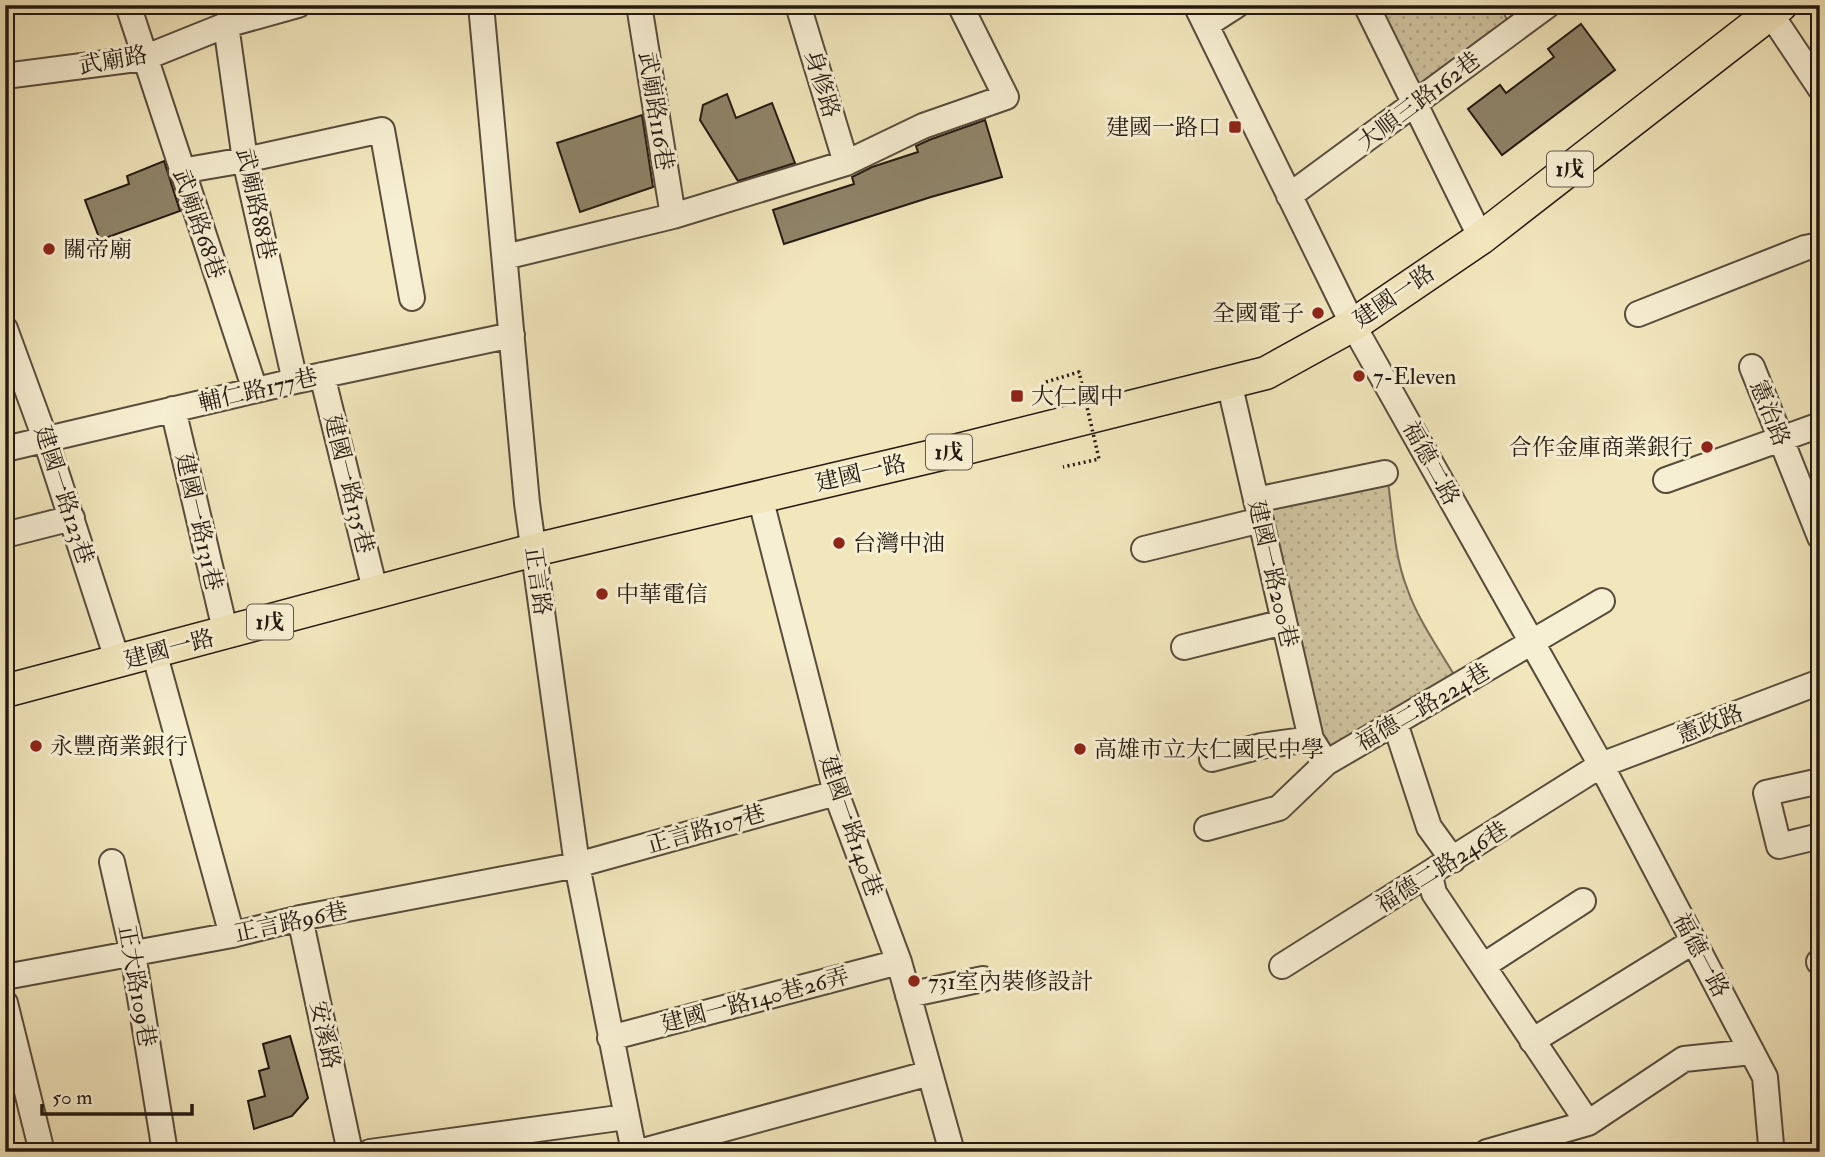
<svg xmlns="http://www.w3.org/2000/svg" width="1825" height="1157" font-family="'IM FELL Double Pica','Noto Serif TC',serif">
	<style>
		.grass { fill: url(#grass-dots); stroke: #796e58; stroke-width: 2 }
		.building { fill: #8f846a; stroke: #231911; stroke-width: 2 }
		.lines { fill: none; stroke-linecap: round; stroke-linejoin: round }
		.minor-casing { stroke: #574c3c; stroke-width: 28 }
		.major-casing { stroke: #231911; stroke-width: 35 }
		.minor { stroke: #f7efd3; stroke-width: 24 }
		.major { stroke: #f2e6bc; stroke-width: 32 }
		.path-bridge { stroke: #231911; stroke-width: 3.5; stroke-dasharray: 2 3.5; stroke-linecap: butt }
		.poi-dot { fill: #8f2418; stroke: #f7efd3; stroke-width: 2.5 }
		.labels { text-anchor: middle; dominant-baseline: central; stroke-width: 6; stroke-linejoin: round; paint-order: stroke }
		.shield { fill: #f7efd3; stroke: #63594b; stroke-width: 2 }
		.shield-label { font-size: 21px; font-weight: bold; fill: #231911 }
		.street-label { font-size: 23px; fill: #231911; stroke: #f7efd3 }
		.poi-label { font-size: 23px; fill: #231911; stroke: #f7efd3; text-anchor: start }
	</style>
	<defs>
		<pattern id="grass-dots" width="8" height="8" patternUnits="userSpaceOnUse" patternTransform="scale(1.75)"><rect width="8" height="8" fill="#cfc39f"/><path d="M2 2h.1M6 6h.1" fill="none" stroke="#b1a788" stroke-width="1.8" stroke-linecap="round"/></pattern>
	</defs>
	<rect width="100%" height="100%" fill="#f2e6bc"/>
	<filter id="stains"><feTurbulence type="fractalNoise" baseFrequency=".00286" numOctaves="4"/><feColorMatrix values="0 0 0 0 .2 0 0 0 0 .09 0 0 0 0 .02 0 0 0 .5 -.17"/></filter>
	<radialGradient id="worn" r=".72"><stop offset=".6" stop-color="#630" stop-opacity="0"/><stop offset="1" stop-color="#630" stop-opacity=".3"/></radialGradient>
	<path class="grass" d="M1375,5H1500L1509,24L1415,88Z
		M1388,482C1393,517 1394,555 1407,588C1418,620 1439,649 1456,678L1340,747L1322,745L1265,513L1272,504Z"/>
	<path class="building" d="M1581,24L1615,70L1502,155L1468,109L1500,85L1506,93L1554,57L1548,49Z
		M727,94L736,118L772,103L795,163L738,181L700,120L703,105Z
		M642,115L653,187L580,212L557,143Z
		M985,120L1002,177L931,197L784,244L773,210L854,184L852,177L872,167L918,152L916,146L929,140Z
		M164,161L180,211L100,240L85,200L129,184L127,176Z
		M290,1036L308,1098L292,1116L254,1129L248,1101L265,1096L259,1071L269,1068L263,1044Z"/>
	<g class="lines">
		<defs>
			<path id="minor" d="M128,5L255,390
				M481,5L527,503L577,865L634,1152
				M639,5L673,216
				M798,5L846,163
				M1196,5L1353,325L1601,765L1765,1077L1771,1145L1767,1152
				M1366,5L1481,238
				M1770,13L1820,88
				M226,25L245,160L295,381
				M1206,25L1237,5
				M5,76L144,58L226,25L298,5
				M181,171L245,160L382,130L412,298
				M1289,196L1548,5
				M505,257L673,216L846,163L923,126L1006,97L960,5
				M1638,314L1805,248L1820,245
				M5,329L46,441L118,662
				M1752,367L1820,537
				M322,375L376,594
				M1229,382L1311,739L1326,763
				M173,409L226,634
				M5,449L295,381L512,335
				M1666,480L1820,425
				M760,497L836,793L899,962L952,1152
				M1256,500L1385,473
				M5,535L72,518
				M1144,549L1261,520
				M1184,647L1284,622
				M154,652L232,935
				M1395,723L1429,827L1453,860
				M1212,759L1261,746L1311,739
				M1820,781L1766,793L1779,846L1820,836
				M1207,828L1279,808L1326,763L1602,601
				M112,862L133,954L165,1152
				M1430,875L1434,893L1588,1123L1684,1059L1752,1052
				M300,918L350,1152
				M1819,962L1820,961
				M1282,966L1601,765L1820,682
				M1483,966L1583,901
				M5,977L232,935L300,918L577,865L836,793
				M908,995L983,979
				M5,1003L42,1152
				M610,1038L899,962
				M1532,1041L1694,941
				M370,1152L626,1117
				M639,1152L930,1073
				M1487,1152L1588,1123"/>
			<path id="major" d="M5,691L534,550L950,452L1266,373L1353,325L1481,238L1781,5"/>
		</defs>
		<use href="#minor" class="minor-casing"/>
		<use href="#major" class="major-casing"/>
		<use href="#minor" class="minor"/>
		<use href="#major" class="major"/>
		<path class="path-bridge" d="M1046,382L1079,372L1099,459L1063,467"/>
	</g>
	<g class="poi-dot">
		<rect x="1228" y="120" width="14" height="14" rx="3.5"/>
		<circle cx="49" cy="249" r="7"/>
		<circle cx="1318" cy="313" r="7"/>
		<circle cx="1359" cy="376" r="7"/>
		<rect x="1010" y="389" width="14" height="14" rx="3.5"/>
		<circle cx="1707" cy="447" r="7"/>
		<circle cx="839" cy="543" r="7"/>
		<circle cx="602" cy="594" r="7"/>
		<circle cx="36" cy="746" r="7"/>
		<circle cx="1080" cy="749" r="7"/>
		<circle cx="914" cy="981" r="7"/>
	</g>
	<g class="labels">
		<g class="shield">
			<rect x="1547" y="151.5" width="46" height="35" rx="5"/>
			<rect x="926" y="434.5" width="46" height="35" rx="5"/>
			<rect x="247" y="604.5" width="46" height="35" rx="5"/>
		</g>
		<g class="shield-label">
			<text x="1570" y="169">1戊</text>
			<text x="949" y="452">1戊</text>
			<text x="270" y="622">1戊</text>
		</g>
		<g class="street-label">
			<text transform="translate(113 60) rotate(-10)">武廟路</text>
			<text transform="translate(822 84) rotate(73)">身修路</text>
			<text transform="translate(1419 101) rotate(-37)">大順三路162巷</text>
			<text transform="translate(656 111) rotate(81)">武廟路116巷</text>
			<text transform="translate(256 204) rotate(78)">武廟路88巷</text>
			<text transform="translate(199 224) rotate(71)">武廟路68巷</text>
			<text transform="translate(1394 296) rotate(-34)">建國一路</text>
			<text transform="translate(258 390) rotate(-13)">輔仁路177巷</text>
			<text transform="translate(1770 413) rotate(68)">憲治路</text>
			<text transform="translate(1431 463) rotate(61)">福德二路</text>
			<text transform="translate(861 473) rotate(-13)">建國一路</text>
			<text transform="translate(349 484) rotate(76)">建國一路135巷</text>
			<text transform="translate(64 495) rotate(72)">建國一路123巷</text>
			<text transform="translate(199 522) rotate(77)">建國一路131巷</text>
			<text transform="translate(1273 574) rotate(77)">建國一路200巷</text>
			<text transform="translate(538 581) rotate(82)">正言路</text>
			<text transform="translate(169 649) rotate(-15)">建國一路</text>
			<text transform="translate(1423 707) rotate(-30)">福德二路224巷</text>
			<text transform="translate(1710 724) rotate(-21)">憲政路</text>
			<text transform="translate(851 826) rotate(71)">建國一路140巷</text>
			<text transform="translate(706 829) rotate(-16)">正言路107巷</text>
			<text transform="translate(1442 867) rotate(-32)">福德二路246巷</text>
			<text transform="translate(291 922) rotate(-12)">正言路96巷</text>
			<text transform="translate(1701 955) rotate(62)">福德一路</text>
			<text transform="translate(137 986) rotate(80)">正大路109巷</text>
			<text transform="translate(755 1000) rotate(-15)">建國一路140巷26弄</text>
			<text transform="translate(325 1035) rotate(78)">安溪路</text>
		</g>
		<g class="poi-label">
			<text x="1221" y="127" text-anchor="end">建國一路口</text>
			<text x="63" y="249">關帝廟</text>
			<text x="1304" y="313" text-anchor="end">全國電子</text>
			<text x="1373" y="376">7-Eleven</text>
			<text x="1031" y="396">大仁國中</text>
			<text x="1693" y="447" text-anchor="end">合作金庫商業銀行</text>
			<text x="853" y="543">台灣中油</text>
			<text x="616" y="594">中華電信</text>
			<text x="50" y="746">永豐商業銀行</text>
			<text x="1094" y="749">高雄市立大仁國民中學</text>
			<text x="928" y="981">731室內裝修設計</text>
		</g>
	</g>
	<rect width="1825" height="1157" fill="none" stroke="#f2e6bc" stroke-width="28"/>
	<rect x="7" y="7" width="1811" height="1143" fill="none" stroke="#231911" stroke-width="3.5"/>
	<rect x="14" y="14" width="1797" height="1129" fill="none" stroke="#231911" stroke-width="2"/>
	<path d="M42 1104v10h150v-10" fill="none" stroke="#231911" stroke-width="3.5"/>
	<text x="52" y="1104" font-size="21" fill="#231911" stroke="#f7efd3" stroke-width="5" paint-order="stroke">50 m</text>
	<rect width="100%" height="100%" filter="url(#stains)"/>
	<rect width="100%" height="100%" fill="url(#worn)"/>
</svg>
